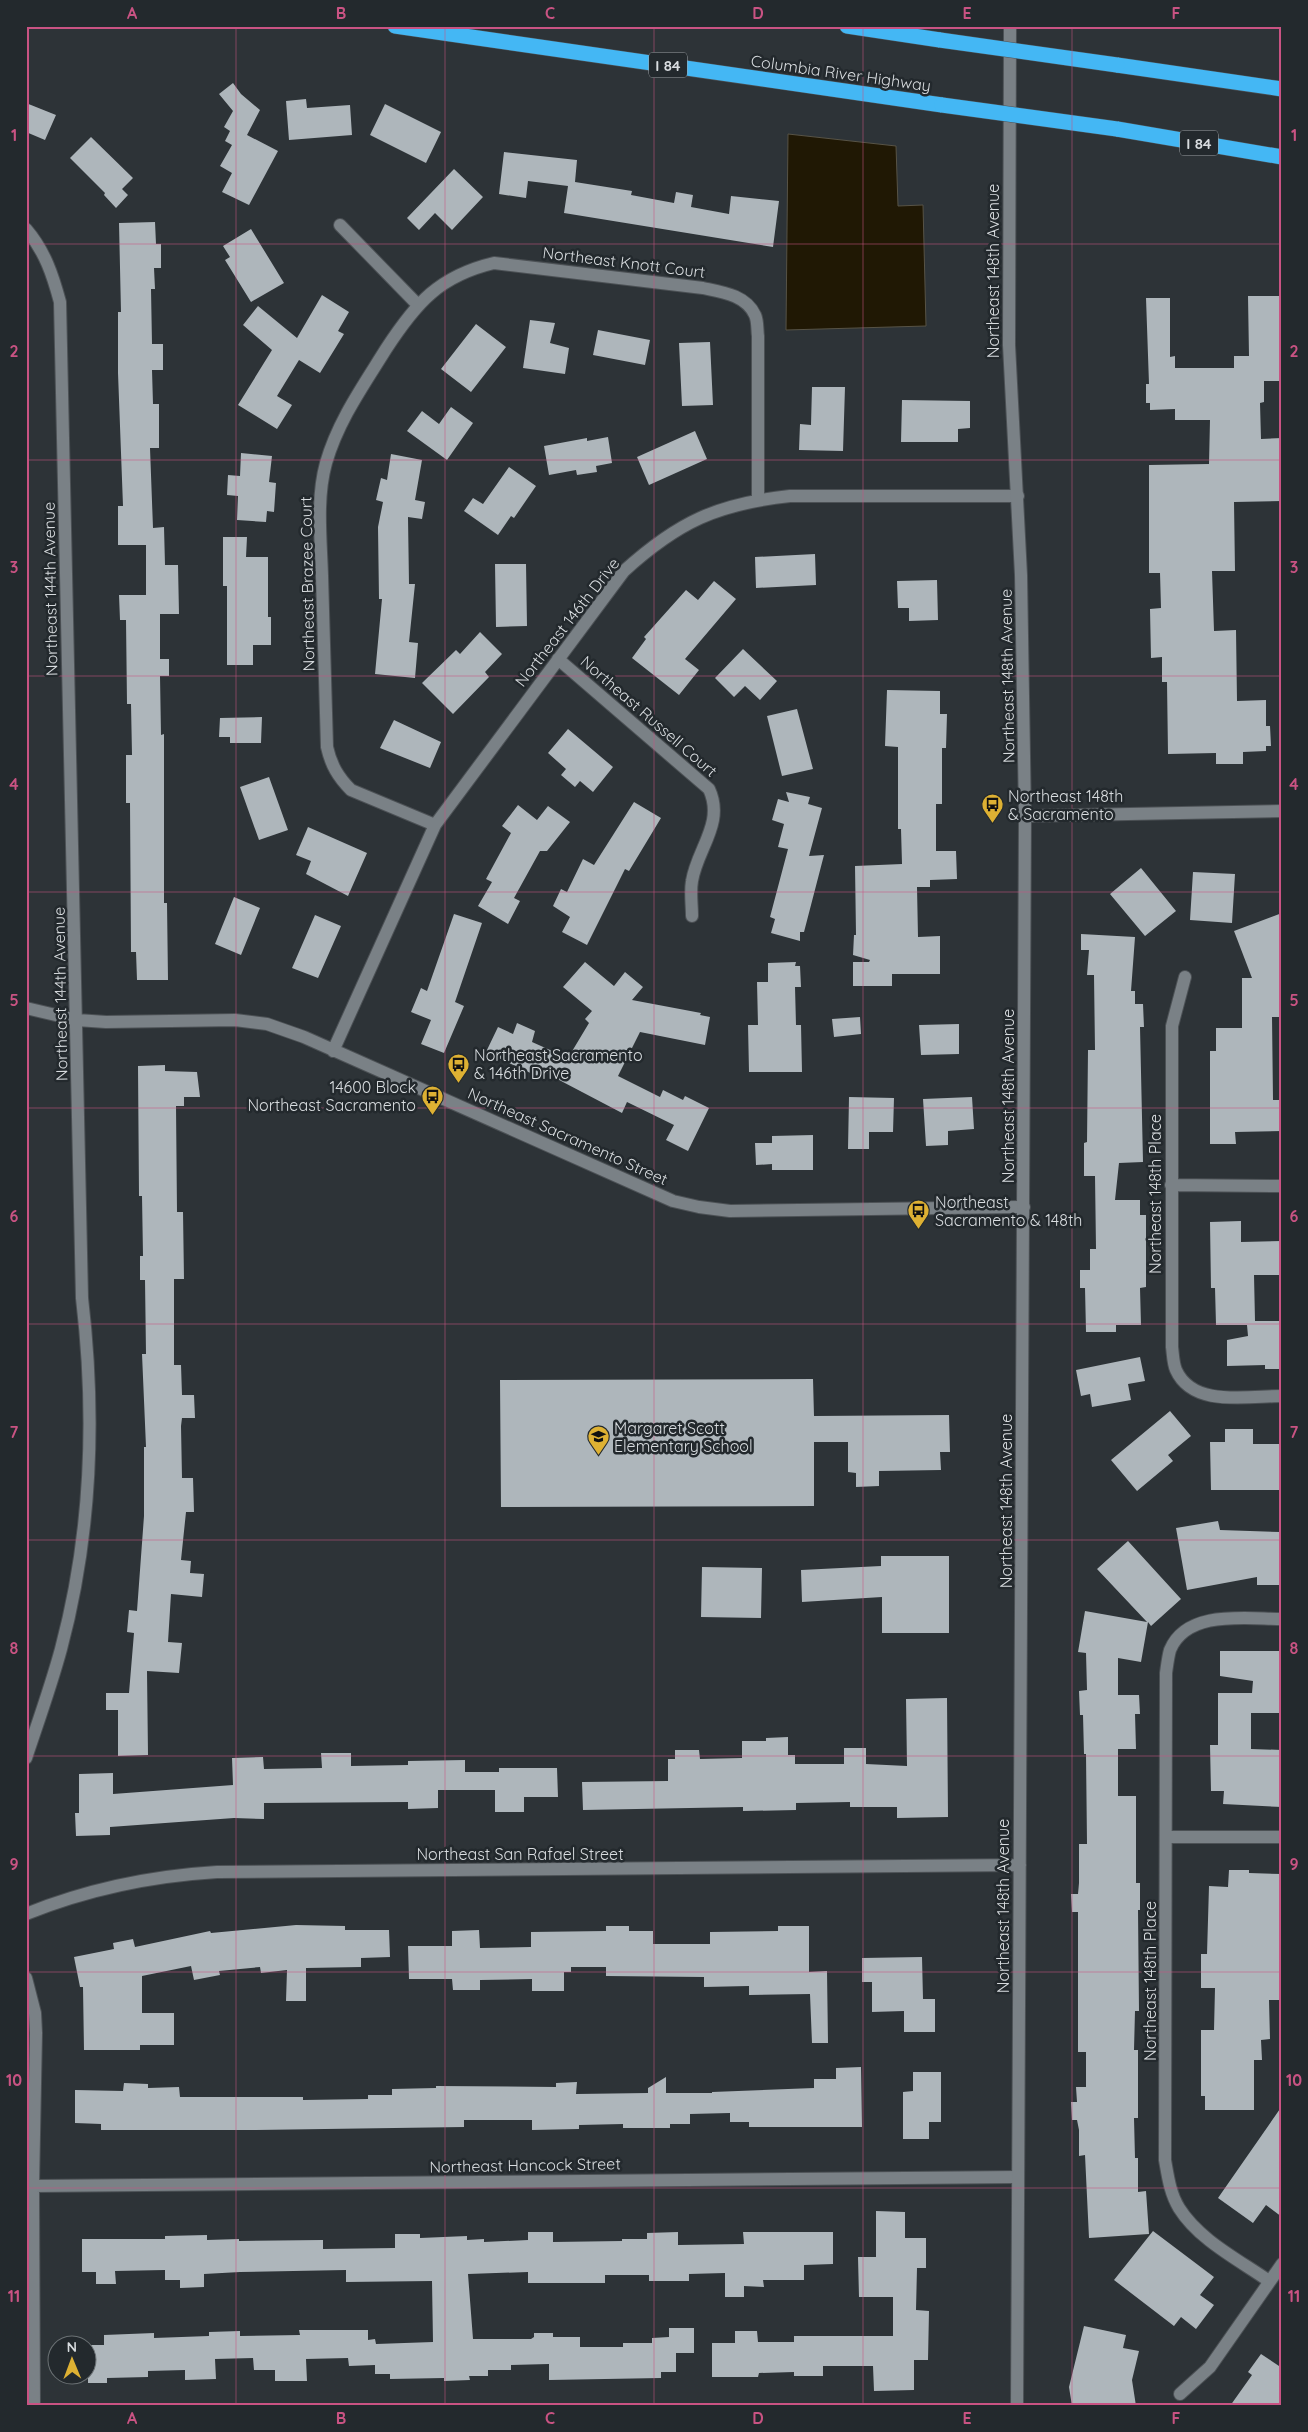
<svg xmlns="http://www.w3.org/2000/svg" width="1308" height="2432" font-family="Quicksand,sans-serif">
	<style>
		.water { fill: #201804; stroke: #575346 }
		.building { fill: #aeb6bb }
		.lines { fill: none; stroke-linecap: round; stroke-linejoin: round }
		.street-casing { stroke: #4c5155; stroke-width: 14 }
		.secondary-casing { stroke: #4c5155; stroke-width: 14 }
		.highway-casing { stroke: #4c5155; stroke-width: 16 }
		.street { stroke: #7a8186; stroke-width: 12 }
		.secondary { stroke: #7a8186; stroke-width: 12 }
		.highway { stroke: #44b7f4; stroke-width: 15 }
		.highway-bridge-casing { stroke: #4c5155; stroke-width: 16; stroke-linecap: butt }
		.highway-bridge { stroke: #44b7f4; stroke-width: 15 }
		.grid { fill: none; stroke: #c95383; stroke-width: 1; stroke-opacity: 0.55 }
		.labels { text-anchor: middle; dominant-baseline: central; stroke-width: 5; stroke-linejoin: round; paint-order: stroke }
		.shield { fill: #23292d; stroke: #a2a6aa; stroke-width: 1 }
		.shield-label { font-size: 15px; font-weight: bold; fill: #d8dcdf }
		.street-label { font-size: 16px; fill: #d8dcdf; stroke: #23292d }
		.poi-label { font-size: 16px; fill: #d8dcdf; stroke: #23292d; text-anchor: start }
		.neatline { fill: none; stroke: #c95383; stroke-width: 2 }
		.grid-label { font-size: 16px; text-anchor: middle; font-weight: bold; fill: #c95383 }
	</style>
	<rect width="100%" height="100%" fill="#2d3337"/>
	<path class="water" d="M788,134L896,146L898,206L923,205L926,326L786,330Z"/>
	<path class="building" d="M233,83L241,94L260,110L247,135L278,151L249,205L222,192L232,173L220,166L232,145L225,141L230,131L224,127L233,111L219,94Z
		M306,99L307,108L350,105L352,135L289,140L286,101Z
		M26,103L56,115L45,140L26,132Z
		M385,104L441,132L426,163L370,135Z
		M91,137L133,178L122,189L128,195L116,208L104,195L105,193L70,158Z
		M504,152L577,160L575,182L632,191L631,195L674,203L676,192L693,195L691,207L729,214L731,196L779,201L773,247L564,213L568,186L528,181L526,198L499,194Z
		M454,169L483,197L452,230L435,213L419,230L407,218Z
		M155,222L156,244H161V268H154L155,289H151L152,344H163V370H152L153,404H159V448H150L153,528L164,527L165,565H178L179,614H160V659H169V676H160L161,735L164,734V903H167L168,980H137L136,952H131L130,803H126V755H132L131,704H127L126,620H120L119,595H146V545H118V506H123L118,373V312H121L119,223Z
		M251,229L284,283L251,302L225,260L230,257L223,246Z
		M322,295L349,312L338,331L344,334L320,373L299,360L277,396L292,405L277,429L238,405L272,350L243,325L258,306L297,338Z
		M1248,296H1282V381H1264V402L1260,403L1261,439L1282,438V501L1234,502L1235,571H1212L1214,631L1236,630L1237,701L1266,700V726H1270L1271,746H1266V751L1243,752V764H1216V753L1168,754L1167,682H1162V657L1151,658L1150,609L1161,608L1160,573H1149V465L1209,464L1210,420H1175V409L1150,410V403H1146V384H1149L1146,298H1170V357L1175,356V368H1234V356H1249Z
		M530,320L555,323L550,343L569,348L565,374L523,368Z
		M476,324L506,347L471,392L441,369Z
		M598,330L650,340L645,365L593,355Z
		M710,342L713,405L682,406L679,343Z
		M812,387H845L843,451L799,450L800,424L811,425Z
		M902,400L970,401V428L958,429V442H901Z
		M451,407L473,423L447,460L407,431L422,411L439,424Z
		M695,431L707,459L649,485L637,457Z
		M608,437L612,463L596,466L597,472L577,475L576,470L549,475L544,446L587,438V441Z
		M241,453L272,456L269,482L276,483L274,512L267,511L266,522L237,520L238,496L227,495L228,475L240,476Z
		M391,454L422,460L415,500L425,502L422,519L408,517L409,584H415L409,642L418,643L415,678L375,674L382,599H379L378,527L383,502L376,500L381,478L387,480Z
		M509,467L536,486L514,518L511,516L498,535L464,511L473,498L483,504Z
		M223,537H247L246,557H268V617H271V645H253V665H227V586H223Z
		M815,554L816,585L756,588L755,557Z
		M495,564H526L527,626L496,627Z
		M937,580L938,620L909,621V608H898L897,581Z
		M714,581L736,599L685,659L699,670L679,695L632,658L646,639L644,637L686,590L698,600Z
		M480,632L502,654L485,672L489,677L453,714L422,683L456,650L460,654Z
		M743,649L777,681L760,700L745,686L734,697L715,678Z
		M887,690L940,691V714H947L946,748H942V804H936V851H956L957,879L930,880V887H917L918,937L940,936V974H892V986H853V962H869L870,960L853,955L854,935H856L855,866L902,864L901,829H898V747L885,746Z
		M797,709L813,769L782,776L767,716Z
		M262,717L261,743H230V737H219L220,718Z
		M394,720L441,742L430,768L380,748Z
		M568,729L613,767L593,792L580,781L575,787L561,775L566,769L548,753Z
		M269,777L288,830L259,840L240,787Z
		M786,792L810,797L808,804L822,808L809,856L824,855L804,932H800V941L771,933L775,919L770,917L788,849L778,847L784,824L772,820L778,799L789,802Z
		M634,802L661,818L629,871L625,869L587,945L562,932L570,917L553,906L561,889L567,892L583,859L594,865Z
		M518,805L537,820L548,806L570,822L547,851H540L514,898L520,901L508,924L478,906L492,882L486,879L511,833L502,826Z
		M308,827L367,853L348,896L306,874L311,861L296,855Z
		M1141,868L1176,911L1145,936L1110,894Z
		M1193,872L1235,874L1232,923L1190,920Z
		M234,897L260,908L241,955L215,944Z
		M1282,913V1017H1272L1273,1100H1282V1131L1235,1132L1236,1144H1210V1051H1216V1028H1242V978H1252L1234,931Z
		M454,914L482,923L455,1002L464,1006L444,1053L421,1044L431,1020L411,1012L421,988L427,991Z
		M315,915L341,926L318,978L292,968Z
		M1081,934L1135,937L1131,991H1135V1004H1143L1144,1027H1140L1143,1162L1119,1163L1115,1200H1140V1215H1146V1287L1140,1288L1141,1325H1116V1332H1086L1085,1288H1080V1270H1090V1249H1096L1095,1176H1084V1143L1087,1142L1088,1050H1095L1094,975H1087L1089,950H1081Z
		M585,962L614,986L625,972L643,987L632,1000L701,1013L700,1015L710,1017L705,1045L640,1032L618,1076L660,1097L663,1090L683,1100L685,1096L709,1108L688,1151L666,1140L674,1125L627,1102L622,1113L542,1071L539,1077L486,1052L498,1027L513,1034L517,1023L535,1031L532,1042L568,1058L589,1023L585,1019L592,1011L563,987Z
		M796,962L795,966H800L801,987H795L796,1025H801L802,1072H749L748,1025H758L757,982H768V963Z
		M860,1017L861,1034L834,1037L832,1019Z
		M959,1024V1054L921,1055L919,1025Z
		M165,1065V1071L197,1072L200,1097H184V1106H176L177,1212H183L184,1279H174V1365H181L182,1395H194L195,1418H182L181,1426L182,1478H193L194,1512H186L181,1560L191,1561L190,1573L204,1574L202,1597L171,1594L168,1642L182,1643L179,1673L147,1671L148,1755L118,1756V1710H106V1693H129L134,1633L127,1632L129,1610L137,1611L144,1516V1447H146L142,1354H146L145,1280H140V1256H143L142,1196H139L138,1066Z
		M849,1097L894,1098L893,1132H869V1149H848Z
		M972,1097L974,1129L948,1131V1145L926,1146L923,1099Z
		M813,1135V1170H772V1164L756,1165L755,1143H772V1136Z
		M1241,1221V1242L1282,1241V1275H1254L1255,1321H1282V1369H1265V1365L1227,1366V1340L1248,1336L1247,1325H1216L1215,1288H1211L1210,1222Z
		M1140,1357L1145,1381L1128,1384L1131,1400L1092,1407L1090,1394L1081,1396L1076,1370Z
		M813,1379L814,1416L949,1415L950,1452H940L941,1470L879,1471V1486L856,1487V1473L848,1472V1442H814V1506L501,1507L500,1380Z
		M1170,1411L1191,1436L1168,1455L1173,1461L1137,1491L1111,1460Z
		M1225,1429H1253V1444H1282V1490H1211L1210,1442H1225Z
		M1218,1521L1220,1530L1280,1532L1281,1585H1257V1577L1187,1590L1176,1528Z
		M1128,1541L1181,1599L1151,1626L1148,1622L1141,1662L1118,1658V1695H1139L1140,1714H1135L1136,1749H1118V1796H1136V1883H1140V1910H1138L1139,2011H1135L1134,2050H1138V2118H1134L1135,2158H1138V2192L1146,2191L1149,2234L1089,2238L1085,2155L1079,2156V2130L1077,2120H1072L1071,2102H1077L1076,2087H1086V2052H1078V1912H1072L1071,1894H1078L1079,1883V1844H1087L1086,1754H1084L1083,1715H1080L1079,1691L1087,1690L1086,1653L1078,1652L1085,1611L1147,1622L1097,1569Z
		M881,1556H949V1633H882V1597L802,1602L801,1570L881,1566Z
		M702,1567L762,1568L761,1618L701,1617Z
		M1220,1651H1282V1713H1251V1749L1282,1750V1807L1223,1804L1224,1791H1211L1210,1745H1218V1693H1252L1253,1681L1220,1676Z
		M947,1698L948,1817L897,1818V1807H850V1802L796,1803V1810L743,1811V1807L583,1810L582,1782L668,1781V1759H675V1750H699L700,1759L742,1758V1741H766V1738L788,1737V1755H795V1764H844V1748H866V1764L907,1766L906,1699Z
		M321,1753H351V1766L408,1765V1761L465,1760V1772H499V1768H557L558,1797H524V1812H495V1790H438V1808L408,1809V1802L264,1803V1819L234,1818L110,1827V1835L76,1836L75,1813H79V1774L113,1773V1794L233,1785L232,1758L263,1757L264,1769L322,1768Z
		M1229,1870H1249V1873L1282,1874L1280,2000H1269L1270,2039L1261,2040L1262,2060H1254V2110H1205V2096H1201V2030H1214L1215,1988H1201V1954H1207L1209,1886L1228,1887Z
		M296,1925L345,1926V1930H389L390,1957L361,1958V1967L306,1968V2001H286L287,1970L261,1973L260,1967L219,1971L220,1975L194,1980L191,1966L142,1976V2013H174V2045H140V2050H84L83,1987H80L74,1957L114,1949L113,1943L133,1939L135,1947L210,1931L211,1933Z
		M606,1926H629V1931H653V1944H710V1932L778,1931V1926H809V1972L827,1971L828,2043H812L810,1994L749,1995V1986L704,1987V1977L606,1976V1967H571V1972H564V1991H532V1979L480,1980V1990H453L452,1979H409L408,1946H452V1931L479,1930L480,1948L531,1947V1932L606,1931Z
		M922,1957L923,1999H935V2032H904V2011L872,2012V1982H862V1958Z
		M861,2067L862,2127H749V2122H730V2113L690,2114V2124H670V2128H623V2124L579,2125V2129L532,2130V2120H464V2127L256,2130H101V2124L75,2123V2090L123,2091L124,2083L148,2084V2088L179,2087L180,2097H303V2100L368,2099V2095H392V2089L436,2088V2086L556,2087V2083L577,2082L576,2094L648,2093V2088L666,2077V2093H712V2092L814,2088V2079H836V2068Z
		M913,2072H941V2122H929V2139H903V2092L913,2091Z
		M1282,2106V2217L1266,2205L1253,2223L1218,2198Z
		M876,2211L905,2212V2238H926V2268H917L916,2310L929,2311L928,2360H914V2390L874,2391L873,2366H823V2376H794V2372L759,2373L758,2377H712V2343H735V2331H757L758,2342H794V2336H893V2297H859L858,2257H876Z
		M1153,2231L1214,2277L1200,2295L1214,2305L1196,2329L1181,2317L1174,2326L1114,2280Z
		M528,2232H553V2242L622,2241V2239H647V2233L678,2232V2245L744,2244L743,2232H833V2264L804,2265V2280H763L764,2287L744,2286V2297H725V2273L689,2274V2281H649V2275H605V2283H528V2272L468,2274L473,2339H531L534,2337V2333H553V2337H580V2347H623V2343H652V2338L669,2337V2328H694V2353H676V2372H661V2378L549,2380V2364L511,2365V2370H488V2376H469L470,2380L444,2381V2378L390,2379V2374H375V2365L349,2366L348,2358L306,2359L307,2381H275V2370H254L253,2358L215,2359L216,2379L185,2380V2370L148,2371V2377L107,2378V2383H88V2345H104V2335L154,2333V2338L209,2336V2332L240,2331V2336L300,2335L299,2330H368V2340L375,2339L376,2344L433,2342L432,2281L346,2282V2270L240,2272L204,2274V2287L180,2288V2280H165V2270L115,2271L116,2284H96V2272H82V2239H165V2236L207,2235V2240L239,2239V2241L323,2240V2249L395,2248V2234H420V2238L467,2236V2240L484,2239V2242L528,2240Z
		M1084,2326L1126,2335L1123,2348L1139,2351L1132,2380L1136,2406H1072L1069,2387Z
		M1261,2354L1282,2368V2406H1230L1252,2375L1248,2372Z"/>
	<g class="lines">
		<defs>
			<path id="street" d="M340,225L417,304
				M26,229C45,251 53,276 60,302L82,1298C96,1417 92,1533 61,1649C51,1686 38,1722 26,1758
				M558,659L709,789C725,823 697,849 692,881C690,892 692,905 692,916
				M1025,816L1282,811
				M435,825L351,790C338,777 331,765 327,747C325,690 324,633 322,576C321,540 316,499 326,463C338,421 363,386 386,349C416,303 439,276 494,263L703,288C722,292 746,295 755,315C758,321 757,330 758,336V500
				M1185,977L1172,1026V1347C1173,1354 1173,1363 1176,1370C1193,1408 1248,1396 1282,1396
				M26,1008L77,1020L106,1022L235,1020L267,1024L304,1037L673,1201L699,1207L730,1211L1024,1207
				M333,1051L435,825L624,571C678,522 717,504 790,496H1018
				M1171,1185L1282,1186
				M1167,1837H1282
				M26,1978L35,2013L36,2033L33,2186L34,2406
				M33,2186L1018,2177
				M1269,2281C1239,2260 1199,2240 1179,2208C1170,2193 1168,2177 1165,2160L1166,1673C1167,1666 1168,1657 1170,1650C1187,1609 1247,1619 1282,1619
				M1180,2394L1210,2367L1282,2264"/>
			<path id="secondary" d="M1010,26L1009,345L1021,575L1025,816L1017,2406
				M26,1914C88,1889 151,1876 217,1872L1020,1865"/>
			<path id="highway" d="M395,26L942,105
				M847,26L940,40
				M1117,65L1282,89
				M1117,129L1282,157"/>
		</defs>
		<use href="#street" class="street-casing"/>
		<use href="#secondary" class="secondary-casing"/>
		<use href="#highway" class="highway-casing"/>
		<use href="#street" class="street"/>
		<use href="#secondary" class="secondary"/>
		<use href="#highway" class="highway"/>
		<defs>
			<path id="highway-bridge" d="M940,40L1117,65
				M942,105L1117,129"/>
		</defs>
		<use href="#highway-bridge" class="highway-bridge-casing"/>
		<use href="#highway-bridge" class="highway-bridge"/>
	</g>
	<path class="grid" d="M236,26V2406M445,26V2406M654,26V2406M863,26V2406M1072,26V2406M26,244H1282M26,460H1282M26,676H1282M26,892H1282M26,1108H1282M26,1324H1282M26,1540H1282M26,1756H1282M26,1972H1282M26,2188H1282"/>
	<defs>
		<symbol id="bus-pin" viewBox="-11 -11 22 30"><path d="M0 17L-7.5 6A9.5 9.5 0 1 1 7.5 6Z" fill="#deb133" stroke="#23292d"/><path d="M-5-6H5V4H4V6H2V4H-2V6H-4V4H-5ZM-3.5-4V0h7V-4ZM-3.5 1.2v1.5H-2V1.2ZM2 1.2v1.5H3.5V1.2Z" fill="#111"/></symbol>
		<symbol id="school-pin" viewBox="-11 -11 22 30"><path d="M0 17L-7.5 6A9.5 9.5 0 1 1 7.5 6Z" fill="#deb133" stroke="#23292d"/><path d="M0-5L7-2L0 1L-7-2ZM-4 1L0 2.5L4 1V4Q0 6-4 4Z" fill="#111"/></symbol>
	</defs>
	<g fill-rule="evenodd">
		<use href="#bus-pin" x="980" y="792" width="25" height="34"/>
		<use href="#bus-pin" x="446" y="1052" width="25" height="34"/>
		<use href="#bus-pin" x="420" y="1084" width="25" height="34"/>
		<use href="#bus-pin" x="906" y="1198" width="25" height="34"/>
		<use href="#school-pin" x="586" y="1424" width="25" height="34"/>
	</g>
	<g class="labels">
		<g class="shield">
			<rect x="649" y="52.5" width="38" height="25" rx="4"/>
			<rect x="1180" y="130.5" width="38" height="25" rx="4"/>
		</g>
		<g class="shield-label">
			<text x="668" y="65">I 84</text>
			<text x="1199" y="143">I 84</text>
		</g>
		<g class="street-label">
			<text transform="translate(841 73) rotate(8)">Columbia River Highway</text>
			<text transform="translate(624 262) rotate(7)">Northeast Knott Court</text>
			<text transform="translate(993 271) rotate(-90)">Northeast 148th Avenue</text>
			<text transform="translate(307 584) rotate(-91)">Northeast Brazee Court</text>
			<text transform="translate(50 589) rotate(-91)">Northeast 144th Avenue</text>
			<text transform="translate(567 622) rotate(-52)">Northeast 146th Drive</text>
			<text transform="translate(1007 676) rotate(-91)">Northeast 148th Avenue</text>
			<text transform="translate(649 716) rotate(41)">Northeast Russell Court</text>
			<text transform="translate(60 994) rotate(-91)">Northeast 144th Avenue</text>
			<text transform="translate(1008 1096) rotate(-90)">Northeast 148th Avenue</text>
			<text transform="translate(568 1136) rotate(24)">Northeast Sacramento Street</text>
			<text transform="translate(1155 1194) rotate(-90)">Northeast 148th Place</text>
			<text transform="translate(1006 1501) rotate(-90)">Northeast 148th Avenue</text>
			<text x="520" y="1854">Northeast San Rafael Street</text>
			<text transform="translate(1003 1906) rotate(-90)">Northeast 148th Avenue</text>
			<text transform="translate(1150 1981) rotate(-90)">Northeast 148th Place</text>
			<text transform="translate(525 2165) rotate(-1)">Northeast Hancock Street</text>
		</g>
		<g class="poi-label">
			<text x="1008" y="796">Northeast 148th<tspan x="1008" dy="18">&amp; Sacramento</tspan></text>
			<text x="474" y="1055">Northeast Sacramento<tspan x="474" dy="18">&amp; 146th Drive</tspan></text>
			<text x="416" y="1087" text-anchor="end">14600 Block<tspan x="416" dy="18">Northeast Sacramento</tspan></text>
			<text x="935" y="1202">Northeast<tspan x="935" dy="18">Sacramento &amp; 148th</tspan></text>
			<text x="614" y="1428">Margaret Scott<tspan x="614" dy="18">Elementary School</tspan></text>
		</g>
	</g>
	<rect width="1308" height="2432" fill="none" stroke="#23292d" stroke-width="55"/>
	<g transform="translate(72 2360) rotate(359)"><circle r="24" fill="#23292d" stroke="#6b7174"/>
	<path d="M0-4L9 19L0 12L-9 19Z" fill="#deb133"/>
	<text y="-8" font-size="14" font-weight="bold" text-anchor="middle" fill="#d8dcdf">N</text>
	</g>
	<rect x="28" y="28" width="1252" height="2376" class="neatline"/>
	<g class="grid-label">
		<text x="132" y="19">A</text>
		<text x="341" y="19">B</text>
		<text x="550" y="19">C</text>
		<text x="758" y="19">D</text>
		<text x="967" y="19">E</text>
		<text x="1176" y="19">F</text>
		<text x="14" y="141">1</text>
		<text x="1294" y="141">1</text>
		<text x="14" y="357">2</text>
		<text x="1294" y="357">2</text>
		<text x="14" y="573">3</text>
		<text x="1294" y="573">3</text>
		<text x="14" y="790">4</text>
		<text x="1294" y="790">4</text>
		<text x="14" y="1006">5</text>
		<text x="1294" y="1006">5</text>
		<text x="14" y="1222">6</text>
		<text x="1294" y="1222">6</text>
		<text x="14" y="1438">7</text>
		<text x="1294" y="1438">7</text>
		<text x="14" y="1654">8</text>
		<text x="1294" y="1654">8</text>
		<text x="14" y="1870">9</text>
		<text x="1294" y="1870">9</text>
		<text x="14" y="2086">10</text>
		<text x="1294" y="2086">10</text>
		<text x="14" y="2302">11</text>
		<text x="1294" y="2302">11</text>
		<text x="132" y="2424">A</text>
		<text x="341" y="2424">B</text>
		<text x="550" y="2424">C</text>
		<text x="758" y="2424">D</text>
		<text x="967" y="2424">E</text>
		<text x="1176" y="2424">F</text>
	</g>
</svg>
